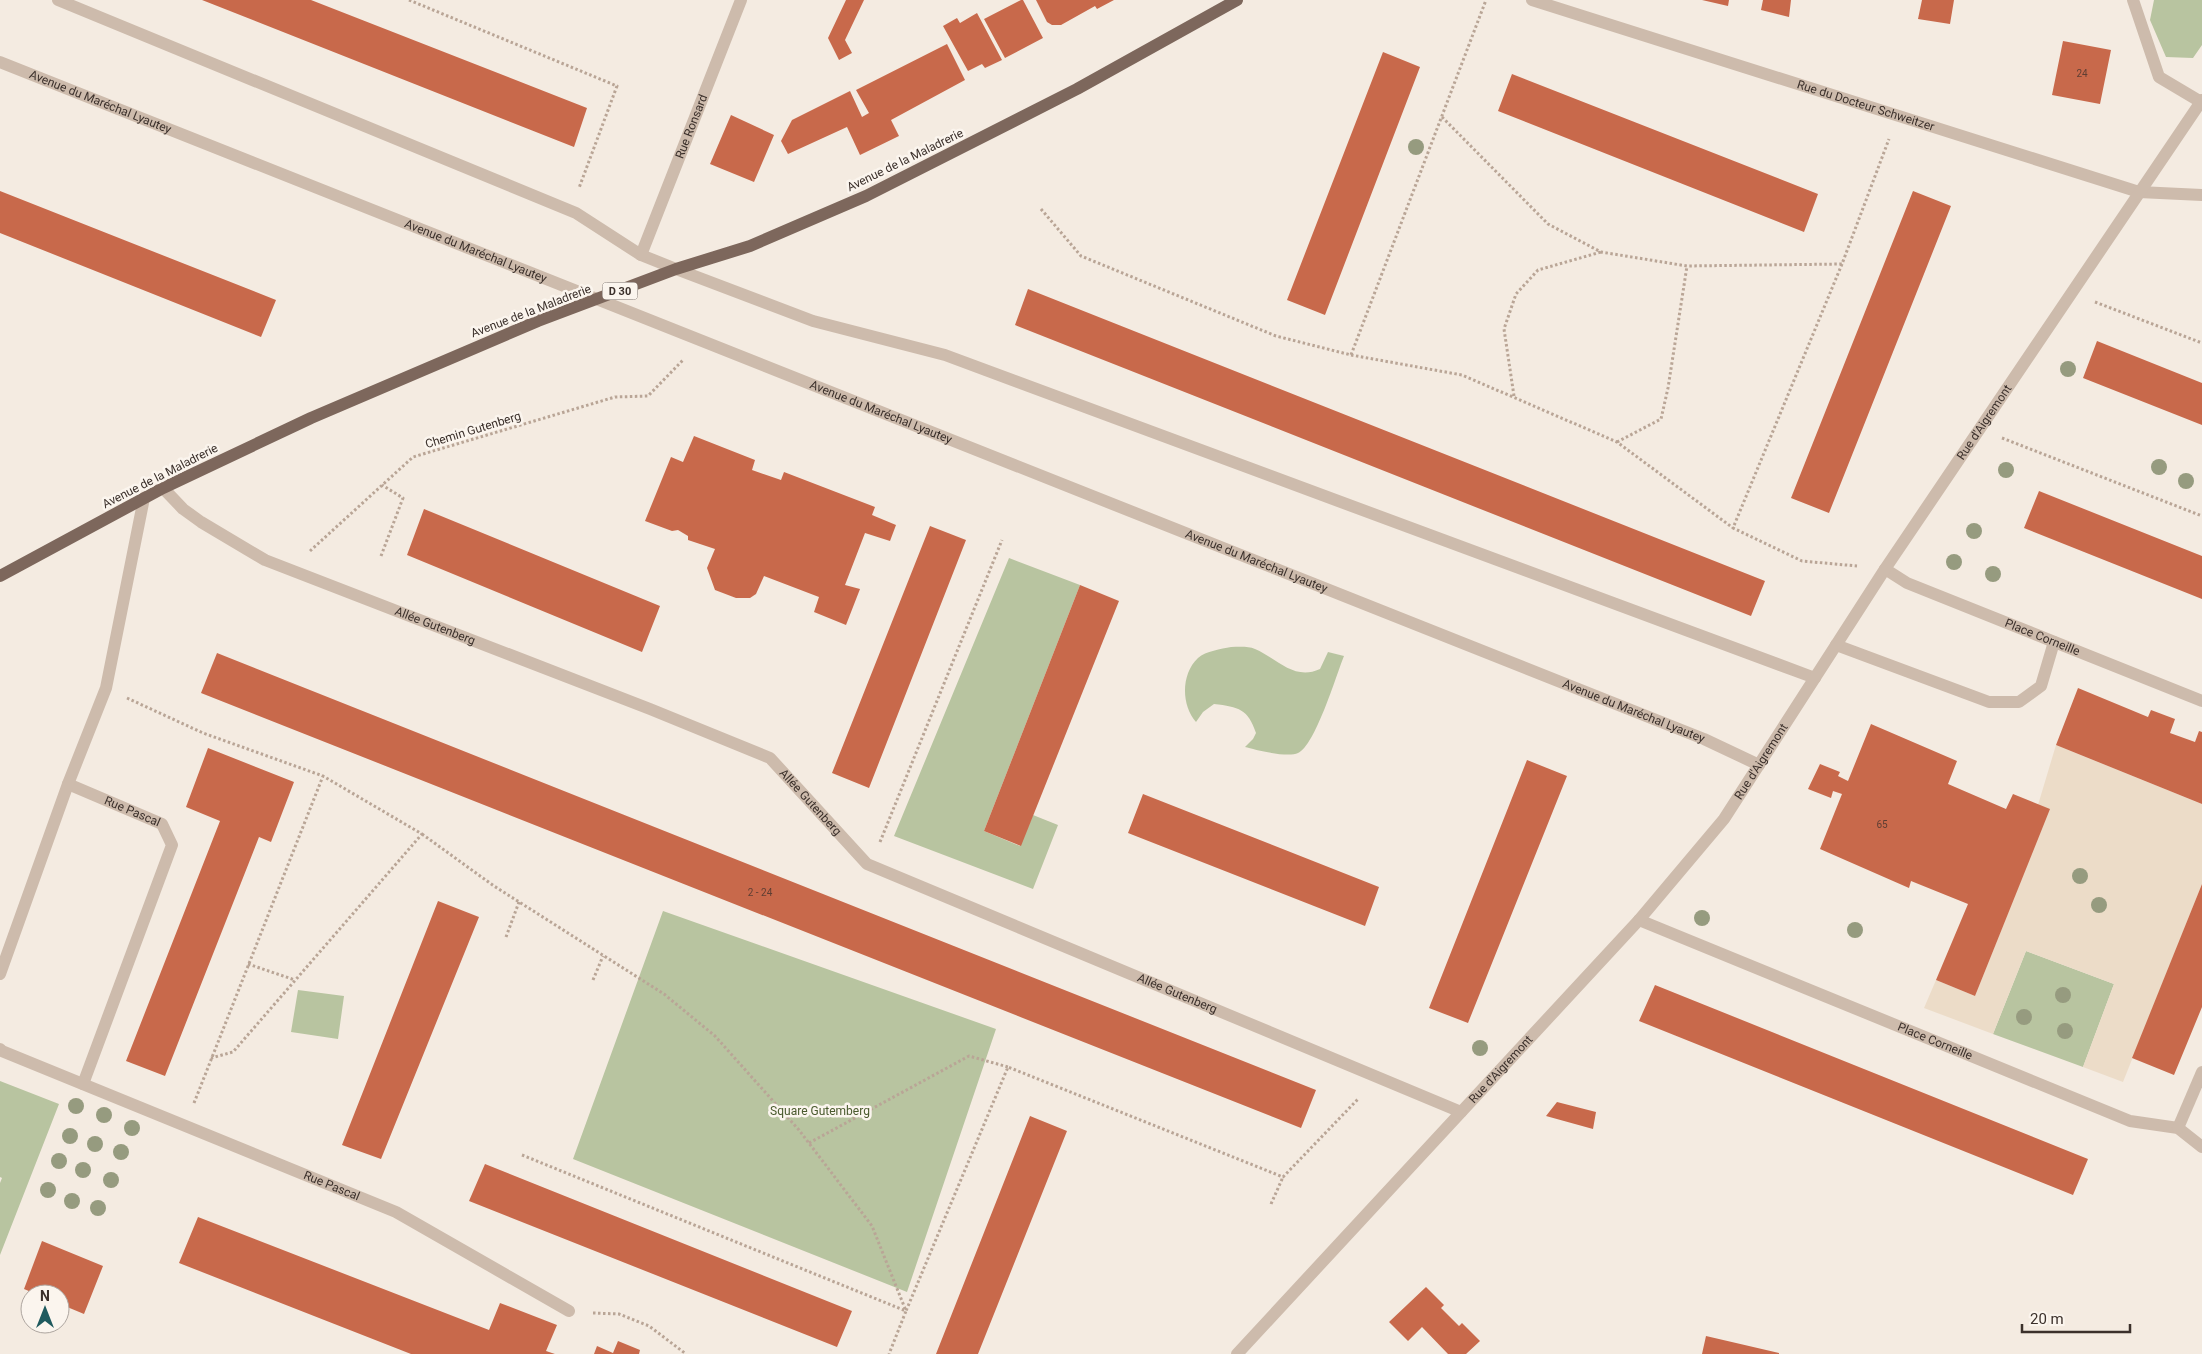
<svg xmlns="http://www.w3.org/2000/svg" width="2202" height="1354" font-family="Roboto,sans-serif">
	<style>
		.green { fill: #b8c4a0 }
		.plaza { fill: #ecdcc8 }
		.building { fill: #c8694b }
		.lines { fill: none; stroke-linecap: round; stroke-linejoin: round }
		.path { stroke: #b9a596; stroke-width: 3; stroke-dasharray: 2.5 2.5; stroke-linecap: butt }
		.minor { stroke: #cdbbac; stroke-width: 12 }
		.major { stroke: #7d675c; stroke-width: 12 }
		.tree { fill: #969b7f }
		.labels { text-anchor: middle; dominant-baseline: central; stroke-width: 5; stroke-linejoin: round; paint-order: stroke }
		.number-label { font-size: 10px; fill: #5e3e33 }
		.shield { fill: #fbf5ee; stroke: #756b66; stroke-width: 1 }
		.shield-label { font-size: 11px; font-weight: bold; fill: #3b302b }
		.street-label { font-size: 12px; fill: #3b302b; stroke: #fbf5ee }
		.park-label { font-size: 12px; fill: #4a5a2e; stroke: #fbf5ee }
	</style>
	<rect width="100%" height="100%" fill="#f4ebe1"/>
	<path class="green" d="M2154,0H2202V45L2193,58L2166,57L2150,20Z
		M1009,558L1080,585L984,831L1020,846L1033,815L1058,825L1033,889L894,836Z
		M1231,647C1239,647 1248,646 1255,649C1278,659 1294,681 1320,669L1328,652L1344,656C1336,676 1315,746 1298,753C1288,758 1256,750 1245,747L1253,739L1256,733C1248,709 1239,707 1214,704L1203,712L1196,722C1181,705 1181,674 1198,658C1206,651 1221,649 1231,647Z
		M663,911L996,1029L907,1292L573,1159Z
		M2026,951L2114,984L2083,1067L1993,1034Z
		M298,990L344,996L338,1039L291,1032Z
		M0,1081L59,1104L0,1255V1183L2,1178L0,1177Z"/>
	<path class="plaza" d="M2056,745L2202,804V884L2123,1082L2083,1067L2114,984L2026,951L1993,1034L1924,1008L1936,980L1975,996L2049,810L2038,805Z"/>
	<path class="building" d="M202,0H311L587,108L574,147Z
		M846,0H864L845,40L852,53L839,60L828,38Z
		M1021,0H1023L1043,38L1005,58L984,19Z
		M1036,0H1114L1097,9L1095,6L1061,25H1052L1047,22Z
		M1702,0H1729L1728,6Z
		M1763,0H1791L1789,17L1761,10Z
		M1922,0H1954L1950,24L1918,19Z
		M977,13L1002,60L985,68L982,64L968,71L943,26L957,18L960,23Z
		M2063,41L2111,50L2100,104L2052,95Z
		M947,44L965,80L891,120L899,136L860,155L847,127L788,154L781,141L792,120L850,91L862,117L869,113L856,90Z
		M1383,52L1420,67L1325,315L1287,300Z
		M1512,74L1818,194L1804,232L1498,111Z
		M731,115L774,135L754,182L710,164Z
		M0,191L276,300L261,337L0,233Z
		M1913,191L1951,206L1829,513L1791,498Z
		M1028,289L1765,581L1751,616L1015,325Z
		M2097,341L2202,383V425L2083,378Z
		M694,436L755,460L752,470L781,480L784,472L875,507L872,515L896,525L890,541L865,533L845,585L860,589L846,625L814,612L819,597L764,576L756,594L750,598H736L715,590L707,568L715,549L688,540V536L678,530L672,531L645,521L671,457L683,462Z
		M2039,491L2202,556V599L2024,528Z
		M424,509L660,606L642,652L407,555Z
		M930,526L966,540L869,788L832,773Z
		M1080,585L1119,601L1021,846L984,831Z
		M217,653L1316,1090L1301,1128L201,693Z
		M2078,688L2148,717L2151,710L2175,719L2170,733L2195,742L2199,731L2202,732V804L2056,745Z
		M1871,724L1957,761L1948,784L2006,809L2013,794L2050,809L1975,996L1936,980L1968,904L1911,881L1909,888L1820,849L1842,794L1833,791L1831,798L1808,789L1820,764L1840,772L1838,776L1848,781Z
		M208,748L294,782L271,842L259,837L165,1076L126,1061L220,821L186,807Z
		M1527,760L1567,776L1468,1023L1429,1008Z
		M1143,794L1379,887L1365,926L1128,833Z
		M2202,884V1007L2174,1075L2132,1058Z
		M438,901L479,917L381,1159L342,1145Z
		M1655,985L2088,1159L2073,1195L1639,1021Z
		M1557,1102L1596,1112L1593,1129L1546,1116Z
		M1030,1116L1067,1131L978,1354H936Z
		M485,1164L852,1311L837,1347L469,1201Z
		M198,1217L489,1330L500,1303L557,1325L546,1351L555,1354H411L179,1263Z
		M42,1241L103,1266L84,1314L60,1304V1294H36L24,1289Z
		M1426,1287L1444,1305L1441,1308L1459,1326L1462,1323L1480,1341L1466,1354H1448L1422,1327L1408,1341L1389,1322Z
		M1706,1336L1779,1353V1354H1702Z
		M618,1341L640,1350L639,1354H594L597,1346L613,1353Z"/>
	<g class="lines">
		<path class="path" d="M409,0L617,86L579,188
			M1442,117L1548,224L1601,252L1687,266L1842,264L1889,139
			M1041,209L1081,256L1276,336L1351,355L1486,0
			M1842,264L1733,528L1802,561L1857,566
			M2095,302L2202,343
			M1351,355L1462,375L1617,442L1733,528
			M1514,396L1504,329L1516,294L1538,270L1601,252
			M2002,438L2202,516
			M1617,442L1661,419L1668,388L1687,266
			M310,551L413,457L615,397L648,396L683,360
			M381,556L403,498L382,485
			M127,698L203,733L323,776L422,834L233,1052L211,1058
			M422,834L494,886L664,994L715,1036L799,1130L872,1226L906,1311L889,1354
			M880,842L1002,540
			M506,937L519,902
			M248,964L295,980
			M593,980L603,956
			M194,1103L323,776
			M809,1143L969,1056L1008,1067
			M522,1155L906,1311L1008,1067L1283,1177L1359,1098
			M1271,1204L1283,1177
			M593,1313L619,1314L649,1326L686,1354"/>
		<g class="minor">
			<path d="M58,0L576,213L641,255L676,269L813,321L945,355L1815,678"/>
			<path id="s1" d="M1532,0L2139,192L2202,195"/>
			<path d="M2133,0L2159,77L2201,102"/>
			<path id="s2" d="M0,62L1704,739L1759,765"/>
			<path id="s3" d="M641,255L741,0"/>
			<path id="s4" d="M163,488L183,509L201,522L265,560L650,709L770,758L867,864L1461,1112"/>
			<path id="s5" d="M1885,569L1907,583L2202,701"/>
			<path d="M1836,645L1989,702H2019L2041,686L2054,642"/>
			<path id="s6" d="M68,784L162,824L172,845L83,1084"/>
			<path id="s7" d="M1639,920L2130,1121L2178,1128L2202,1147"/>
			<path d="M0,974L68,784L106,688L144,498"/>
			<path id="s8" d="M0,1049L2,1051L396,1212L569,1311"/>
			<path d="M2178,1128L2202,1072"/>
			<path id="s9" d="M1237,1354L1639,920L1724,819L1885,569L2202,100"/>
		</g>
		<path class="major" d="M0,576L163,488L311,418L538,321L676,269L750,246L866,196L1077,89L1237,0"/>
	</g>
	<g class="tree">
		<circle cx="1416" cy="147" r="8"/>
		<circle cx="2068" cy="369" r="8"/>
		<circle cx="2159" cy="467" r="8"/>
		<circle cx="2006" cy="470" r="8"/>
		<circle cx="2186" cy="481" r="8"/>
		<circle cx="1974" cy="531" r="8"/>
		<circle cx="1954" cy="562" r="8"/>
		<circle cx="1993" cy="574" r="8"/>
		<circle cx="2080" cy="876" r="8"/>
		<circle cx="2099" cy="905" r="8"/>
		<circle cx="1702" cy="918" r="8"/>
		<circle cx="1855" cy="930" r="8"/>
		<circle cx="2063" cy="995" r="8"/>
		<circle cx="2024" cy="1017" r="8"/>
		<circle cx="2065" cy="1031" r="8"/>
		<circle cx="1480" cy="1048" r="8"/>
		<circle cx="76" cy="1106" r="8"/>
		<circle cx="104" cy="1115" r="8"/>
		<circle cx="132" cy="1128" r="8"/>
		<circle cx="70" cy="1136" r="8"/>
		<circle cx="95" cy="1144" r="8"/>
		<circle cx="121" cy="1152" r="8"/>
		<circle cx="59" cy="1161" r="8"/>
		<circle cx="83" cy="1170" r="8"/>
		<circle cx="111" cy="1180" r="8"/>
		<circle cx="48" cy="1190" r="8"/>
		<circle cx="72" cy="1201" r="8"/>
		<circle cx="98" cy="1208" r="8"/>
	</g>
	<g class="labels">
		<g class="number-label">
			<text x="2082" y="73">24</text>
			<text x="1882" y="824">65</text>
			<text x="760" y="892">2 - 24</text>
		</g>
		<rect class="shield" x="602.5" y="282.5" width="35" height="17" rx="4"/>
		<g class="shield-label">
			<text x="620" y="291">D 30</text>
		</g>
		<g class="street-label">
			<text stroke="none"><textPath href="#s2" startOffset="108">Avenue du Maréchal Lyautey</textPath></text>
			<text stroke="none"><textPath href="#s1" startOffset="350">Rue du Docteur Schweitzer</textPath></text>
			<text stroke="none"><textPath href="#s3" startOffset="138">Rue Ronsard</textPath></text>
			<text transform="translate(905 160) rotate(-26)">Avenue de la Maladrerie</text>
			<text stroke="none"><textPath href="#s2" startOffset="512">Avenue du Maréchal Lyautey</textPath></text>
			<text transform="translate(531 311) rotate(-21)">Avenue de la Maladrerie</text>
			<text stroke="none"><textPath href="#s2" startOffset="948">Avenue du Maréchal Lyautey</textPath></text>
			<text stroke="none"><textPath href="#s9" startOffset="1198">Rue d'Aigremont</textPath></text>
			<text transform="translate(473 430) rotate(-17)">Chemin Gutenberg</text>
			<text transform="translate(160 476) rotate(-27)">Avenue de la Maladrerie</text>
			<text stroke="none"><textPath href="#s2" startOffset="1352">Avenue du Maréchal Lyautey</textPath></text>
			<text stroke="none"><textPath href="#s4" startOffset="308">Allée Gutenberg</textPath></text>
			<text stroke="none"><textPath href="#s5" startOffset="172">Place Corneille</textPath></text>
			<text stroke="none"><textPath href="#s2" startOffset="1758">Avenue du Maréchal Lyautey</textPath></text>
			<text stroke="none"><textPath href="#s9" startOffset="792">Rue d'Aigremont</textPath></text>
			<text stroke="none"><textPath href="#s4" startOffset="728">Allée Gutenberg</textPath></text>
			<text stroke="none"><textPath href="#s6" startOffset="70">Rue Pascal</textPath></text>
			<text stroke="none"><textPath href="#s4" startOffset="1148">Allée Gutenberg</textPath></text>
			<text stroke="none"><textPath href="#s7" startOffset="320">Place Corneille</textPath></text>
			<text stroke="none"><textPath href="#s9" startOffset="388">Rue d'Aigremont</textPath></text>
			<text stroke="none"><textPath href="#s8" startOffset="359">Rue Pascal</textPath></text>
		</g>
		<g class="park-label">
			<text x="820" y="1111">Square Gutemberg</text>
		</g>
	</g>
	<g transform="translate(45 1309)"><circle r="24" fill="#fbf5ee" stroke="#aea6a0"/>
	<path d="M0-4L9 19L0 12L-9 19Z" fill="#1f5a5e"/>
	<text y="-8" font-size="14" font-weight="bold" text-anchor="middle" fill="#3b302b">N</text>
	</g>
	<path d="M2022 1324v8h108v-8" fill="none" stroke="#3b302b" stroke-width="2.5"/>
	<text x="2030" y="1324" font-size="15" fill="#3b302b" stroke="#fbf5ee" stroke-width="4" paint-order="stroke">20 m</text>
</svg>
